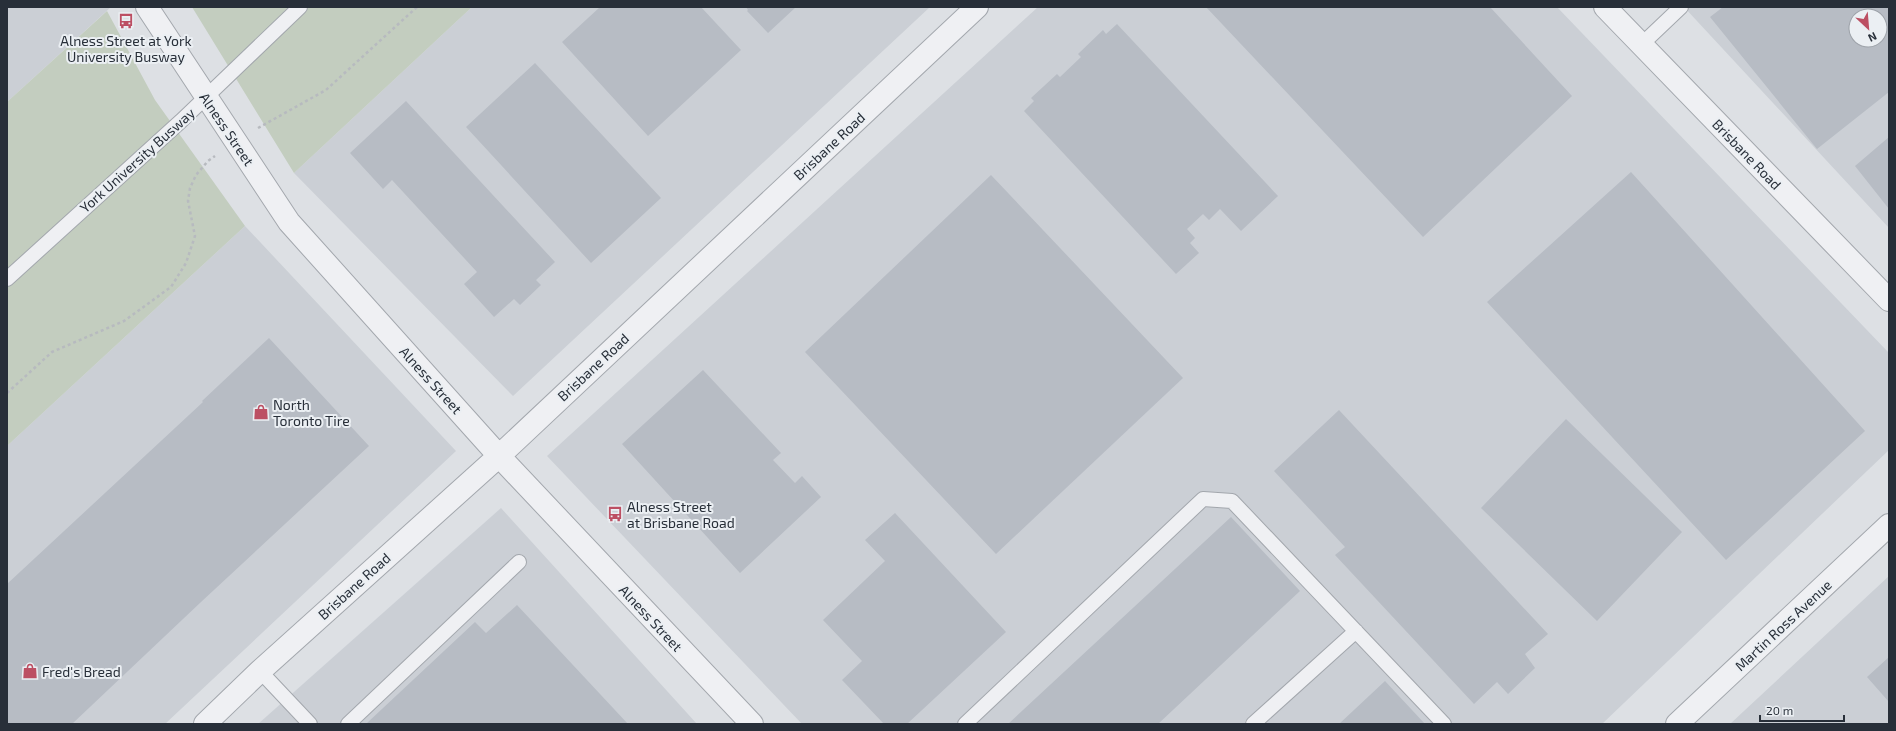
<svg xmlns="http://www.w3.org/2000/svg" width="1896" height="731" font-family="'Exo 2',sans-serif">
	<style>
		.built { fill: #cbcfd5; fill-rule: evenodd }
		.green { fill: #c3cdbf }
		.building { fill: #b7bcc4; fill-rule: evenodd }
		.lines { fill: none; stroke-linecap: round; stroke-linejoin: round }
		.lane-casing { stroke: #a3a7ad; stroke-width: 16 }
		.street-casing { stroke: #a3a7ad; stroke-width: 24 }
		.path { stroke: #b7babf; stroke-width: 2.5; stroke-dasharray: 3 3; stroke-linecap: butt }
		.lane { stroke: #eff0f3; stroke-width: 14 }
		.street { stroke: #eff0f3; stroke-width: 22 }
		.labels { text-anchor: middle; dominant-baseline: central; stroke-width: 4; stroke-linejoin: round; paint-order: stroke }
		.poi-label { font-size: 14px; fill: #282f39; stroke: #ebeff3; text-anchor: start }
		.street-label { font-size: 14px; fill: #282f39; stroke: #ebeff3 }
	</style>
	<rect width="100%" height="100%" fill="#dde0e4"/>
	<path class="built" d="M7,7H111L7,102Z
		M472,7H930L513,396L294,173Z
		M1038,7H1557L1889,353V450L1602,724H802L547,456Z
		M1684,7H1889V228ZM1856,16H1880V40H1856Z
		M245,226L456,451L165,724H7V446Z
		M501,508L697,724H258Z
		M1889,576V724H1730Z"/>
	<path class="green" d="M192,7H472L294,173Z
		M107,11L155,100L245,226L7,446V102Z"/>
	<path class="building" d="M600,7H701L741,50L648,136L562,42Z
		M746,7H796L768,33L747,11L748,10Z
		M1206,7H1490L1572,96L1423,237Z
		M1723,7H1889V92L1817,149L1710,17ZM1856,16H1880V40H1856Z
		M1117,24L1278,196L1241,231L1220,209L1209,220L1203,214L1187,229L1195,238L1190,243L1199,253L1176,274L1024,111L1034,101L1031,98L1057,74L1060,77L1081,57L1078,54L1103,30L1106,34Z
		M535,63L661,198L591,263L466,127Z
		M406,101L555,262L536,280L541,285L520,305L514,299L494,317L464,284L477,272L392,180L383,189L350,153Z
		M1889,137V209L1855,166Z
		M1631,172L1865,431L1726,560L1487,302Z
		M991,175L1183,378L996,554L805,352Z
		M269,338L369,446L201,602L72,724H7V584L203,402L202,401Z
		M703,370L781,453L773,460L795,483L802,476L821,497L740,573L622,444Z
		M1339,410L1548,634L1525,654L1535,668L1508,694L1497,682L1474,704L1335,555L1345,547L1274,471Z
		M1566,419L1682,532L1597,621L1481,508Z
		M895,513L1006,632L907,724H884L842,680L862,661L823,620L885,561L865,540Z
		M1231,517L1300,591L1221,665L1158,724H1008Z
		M517,605L628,724H368L367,723L475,622L486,633Z
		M1889,657V702L1867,677Z
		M1385,681L1425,724H1339Z"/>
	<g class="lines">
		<defs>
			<path id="lane" d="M1641,45L1681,7
				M7,279L181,121L300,7
				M260,671L310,724
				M348,724L519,562
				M965,724L1203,499L1232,501L1444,724
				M1253,724L1356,631"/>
			<path id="street" d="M147,7L289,222L499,456L752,724
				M1605,7L1889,300
				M205,724L260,671L499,456L977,7
				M1677,724L1889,525"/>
		</defs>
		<use href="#lane" class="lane-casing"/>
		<use href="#street" class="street-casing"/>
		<path class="path" d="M258,128L326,90L417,7
			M7,393L52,352L124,321L171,287L186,263L195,236L188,201L190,188L196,175L208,161L215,156"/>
		<use href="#lane" class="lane"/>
		<use href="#street" class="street"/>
	</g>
	<defs>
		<symbol id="bus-bare" viewBox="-9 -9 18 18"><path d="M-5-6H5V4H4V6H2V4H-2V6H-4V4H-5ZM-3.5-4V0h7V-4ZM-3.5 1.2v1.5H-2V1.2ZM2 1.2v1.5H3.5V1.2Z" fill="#bc4f63" stroke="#ebeff3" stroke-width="2.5" paint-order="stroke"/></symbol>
		<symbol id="shop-bare" viewBox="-9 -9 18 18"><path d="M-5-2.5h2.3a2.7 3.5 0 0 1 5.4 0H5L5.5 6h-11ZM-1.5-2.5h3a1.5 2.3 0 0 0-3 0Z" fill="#bc4f63" stroke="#ebeff3" stroke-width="2.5" paint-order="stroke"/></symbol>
	</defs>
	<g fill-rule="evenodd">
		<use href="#bus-bare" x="115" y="10" width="22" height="22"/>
		<use href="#shop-bare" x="250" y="401" width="22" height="22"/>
		<use href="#bus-bare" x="604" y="503" width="22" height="22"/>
		<use href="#shop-bare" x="19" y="660" width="22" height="22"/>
	</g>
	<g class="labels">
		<g class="poi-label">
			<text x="126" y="40" text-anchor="middle">Alness Street at York<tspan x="126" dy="16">University Busway</tspan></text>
			<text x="273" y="404">North<tspan x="273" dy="16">Toronto Tire</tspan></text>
			<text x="627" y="506">Alness Street<tspan x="627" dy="16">at Brisbane Road</tspan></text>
			<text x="42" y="671">Fred's Bread</text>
		</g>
		<g class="street-label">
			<text transform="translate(227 129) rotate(56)">Alness Street</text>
			<text transform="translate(829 146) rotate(-43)">Brisbane Road</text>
			<text transform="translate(1747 154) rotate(46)">Brisbane Road</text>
			<text transform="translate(137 160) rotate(-42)">York University Busway</text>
			<text transform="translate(593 367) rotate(-43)">Brisbane Road</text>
			<text transform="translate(431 380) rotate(48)">Alness Street</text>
			<text transform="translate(354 586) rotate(-42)">Brisbane Road</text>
			<text transform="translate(651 618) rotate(47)">Alness Street</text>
			<text transform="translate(1783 625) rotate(-43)">Martin Ross Avenue</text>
		</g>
	</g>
	<rect width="1896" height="731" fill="none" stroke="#282f39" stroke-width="16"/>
	<g transform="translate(1868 28) rotate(154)"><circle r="19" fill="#ebeff3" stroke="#9da2a9"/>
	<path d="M0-3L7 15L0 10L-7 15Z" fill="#bc4f63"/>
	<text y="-6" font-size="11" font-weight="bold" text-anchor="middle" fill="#282f39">N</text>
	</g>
	<path d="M1760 715v6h84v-6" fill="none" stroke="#282f39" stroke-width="2"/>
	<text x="1766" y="715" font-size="12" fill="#282f39" stroke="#ebeff3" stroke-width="3" paint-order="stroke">20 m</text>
</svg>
